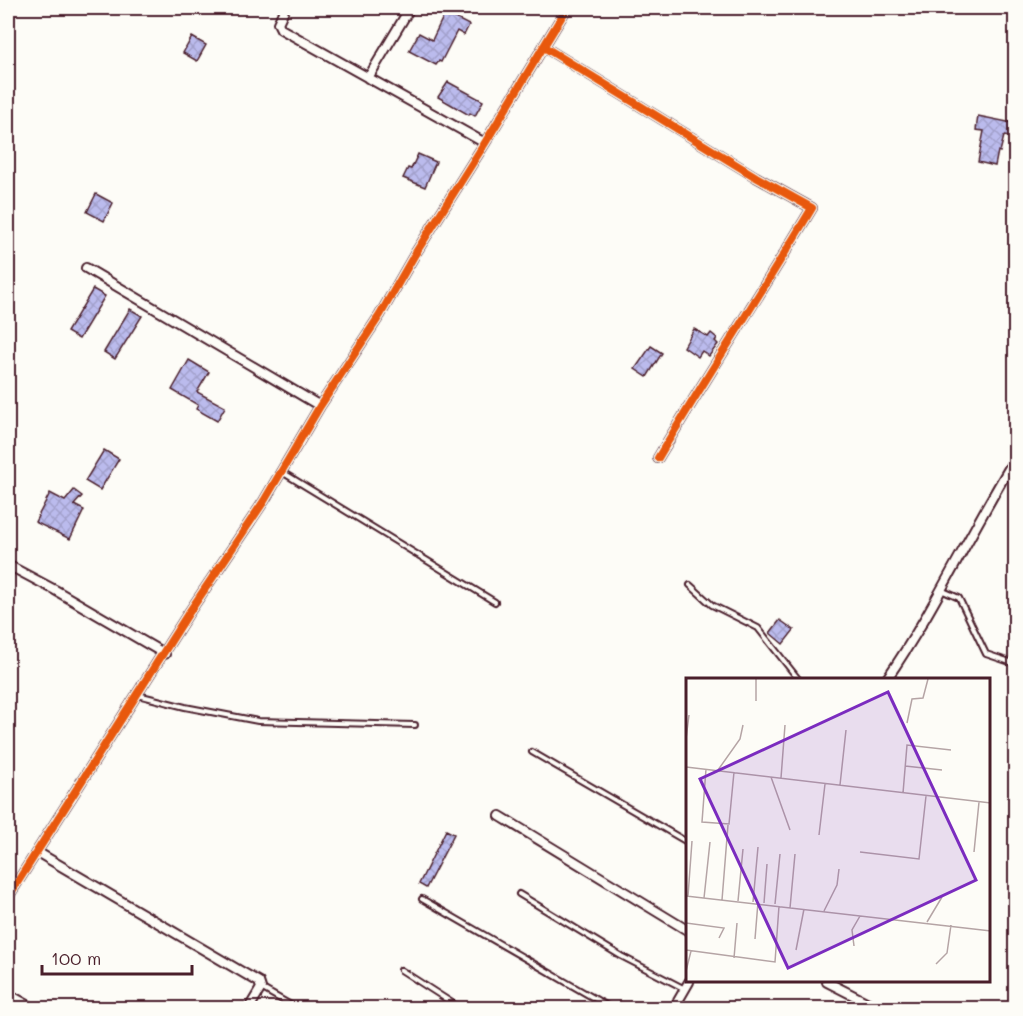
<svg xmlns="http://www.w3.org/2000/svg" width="1023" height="1016" font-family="Mali,sans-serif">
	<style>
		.building { fill: url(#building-cross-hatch); stroke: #4a1f2b; stroke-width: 1.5 }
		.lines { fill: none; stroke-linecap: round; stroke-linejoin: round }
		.service-casing { stroke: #4a1f2b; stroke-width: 8 }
		.minor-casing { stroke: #4a1f2b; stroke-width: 12 }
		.service { stroke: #fdfcf7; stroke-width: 4 }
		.minor { stroke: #fdfcf7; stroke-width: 8 }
		.cycleway-casing { stroke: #fdfcf7; stroke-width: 11 }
		.cycleway { stroke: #e8590c; stroke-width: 8 }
		.inset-road { fill: none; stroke: #b5a4a5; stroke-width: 1.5 }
		.view { fill: #7b2cbf; fill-opacity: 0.15; stroke: #7b2cbf; stroke-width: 3 }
		.inset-edge { fill: none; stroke: #4a1f2b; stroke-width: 3 }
	</style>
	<defs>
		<pattern id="building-cross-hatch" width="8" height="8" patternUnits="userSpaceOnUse" patternTransform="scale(1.5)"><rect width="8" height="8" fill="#bbbbed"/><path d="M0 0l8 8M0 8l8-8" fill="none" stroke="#a2a0cb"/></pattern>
	</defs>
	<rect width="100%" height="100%" fill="#fdfcf7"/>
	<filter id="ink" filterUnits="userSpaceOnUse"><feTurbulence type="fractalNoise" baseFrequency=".0167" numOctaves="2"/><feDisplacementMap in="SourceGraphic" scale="12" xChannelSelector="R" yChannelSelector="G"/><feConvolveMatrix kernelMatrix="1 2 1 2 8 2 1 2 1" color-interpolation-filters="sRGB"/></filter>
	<g filter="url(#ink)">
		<path class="building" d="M445,13L469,25L464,35L457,31L441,62L439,61L436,65L409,51L419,33L432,40Z
			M192,37L206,45L197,61L183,53Z
			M448,82L483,101L475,116L470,113L469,115L438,97Z
			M978,116L1013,123L1011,137L1004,136L1000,152L998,151L995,166L978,162L984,131L976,130Z
			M418,154L436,162L425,187L403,178L408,168L411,169Z
			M96,194L113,203L104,221L87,212Z
			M93,289L105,296L79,339L67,332Z
			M130,309L142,316L115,359L104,352Z
			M694,329L708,337L711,333L717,338L715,341L718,344L709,356L702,351L698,357L684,347Z
			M651,346L662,353L647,377L635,369Z
			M189,360L209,372L197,392L225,407L217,421L196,409L198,405L172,390Z
			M104,450L119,459L100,490L85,481Z
			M74,490L82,496L74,505L84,510L70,539L35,522L50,493L65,501Z
			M780,620L794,630L783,644L770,633Z
			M446,830L454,834L426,888L419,884Z"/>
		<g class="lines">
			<defs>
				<path id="service" d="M282,472L495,602
					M690,585L712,605L758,628L799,680
					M941,590L959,598L986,654L1016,664
					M138,695L185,707L258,721L415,725
					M532,752L687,842
					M519,894L621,956L685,989
					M422,899L611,1008
					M401,970L460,1008
					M261,988L296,1008"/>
				<path id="minor" d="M285,8L278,23L281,29L485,143
					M544,47L756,177L812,208C762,292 708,374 658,458
					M368,78L410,8
					M86,268L320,406
					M8,565L55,590L165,654
					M886,680C935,609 971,530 1016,457
					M500,816L687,930
					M37,852L259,982L261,988L249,1008
					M8,897L188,614L264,501L320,406L380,315L415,254L485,143L567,8
					M827,982L878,1008
					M8,994L33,1008
					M674,1008L689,982"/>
			</defs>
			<use href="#service" class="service-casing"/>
			<use href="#minor" class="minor-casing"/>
			<use href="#service" class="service"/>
			<use href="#minor" class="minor"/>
			<defs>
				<path id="cycleway" d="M544,47L756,177L812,208C762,292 708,374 658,458
					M8,897L188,614L264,501L320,406L380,315L415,254L485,143L567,8"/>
			</defs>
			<use href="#cycleway" class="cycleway-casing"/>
			<use href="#cycleway" class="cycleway"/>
		</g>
	</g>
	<g transform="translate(686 678)">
		<rect width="304" height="304" fill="#fdfcf7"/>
		<path class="inset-road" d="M70,23V1M221,45L226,21L237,20L242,1M0,61L3,37M219,88L256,92M0,89L305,125M20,91L16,144L43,146L48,94M32,92L54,61L57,47M85,99L104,152M95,100L99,47M154,107L160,52M217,115L221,67L265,72M133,157L139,106M174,174L233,181L240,118M288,174L293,124M0,218L305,253M2,218L6,163M18,220L24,164M36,222L42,147M52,223L57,171M67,224L72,169M78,225L81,186M89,226L94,176M104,230L109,176M138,233L151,207L153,191M241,244L256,219M0,245L38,250L33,260M69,261L72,224M168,268L166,252L174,238M0,272L89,284L93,228M110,272L118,231M48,280L51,245M250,286L261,275L265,247M0,293L5,273"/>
		<path class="view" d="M202,14L290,202L102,290L14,101Z"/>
		<rect width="304" height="304" class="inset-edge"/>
	</g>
	<rect width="1023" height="1016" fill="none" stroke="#fdfcf7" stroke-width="30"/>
	<rect x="15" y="15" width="993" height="986" fill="none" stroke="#4a1f2b" stroke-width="2" filter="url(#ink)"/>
	<path d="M42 965v9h150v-9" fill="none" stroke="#4a1f2b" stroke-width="3"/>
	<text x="51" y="965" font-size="18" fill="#4a1f2b" stroke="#fdfcf7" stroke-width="4.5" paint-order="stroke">100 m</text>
</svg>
